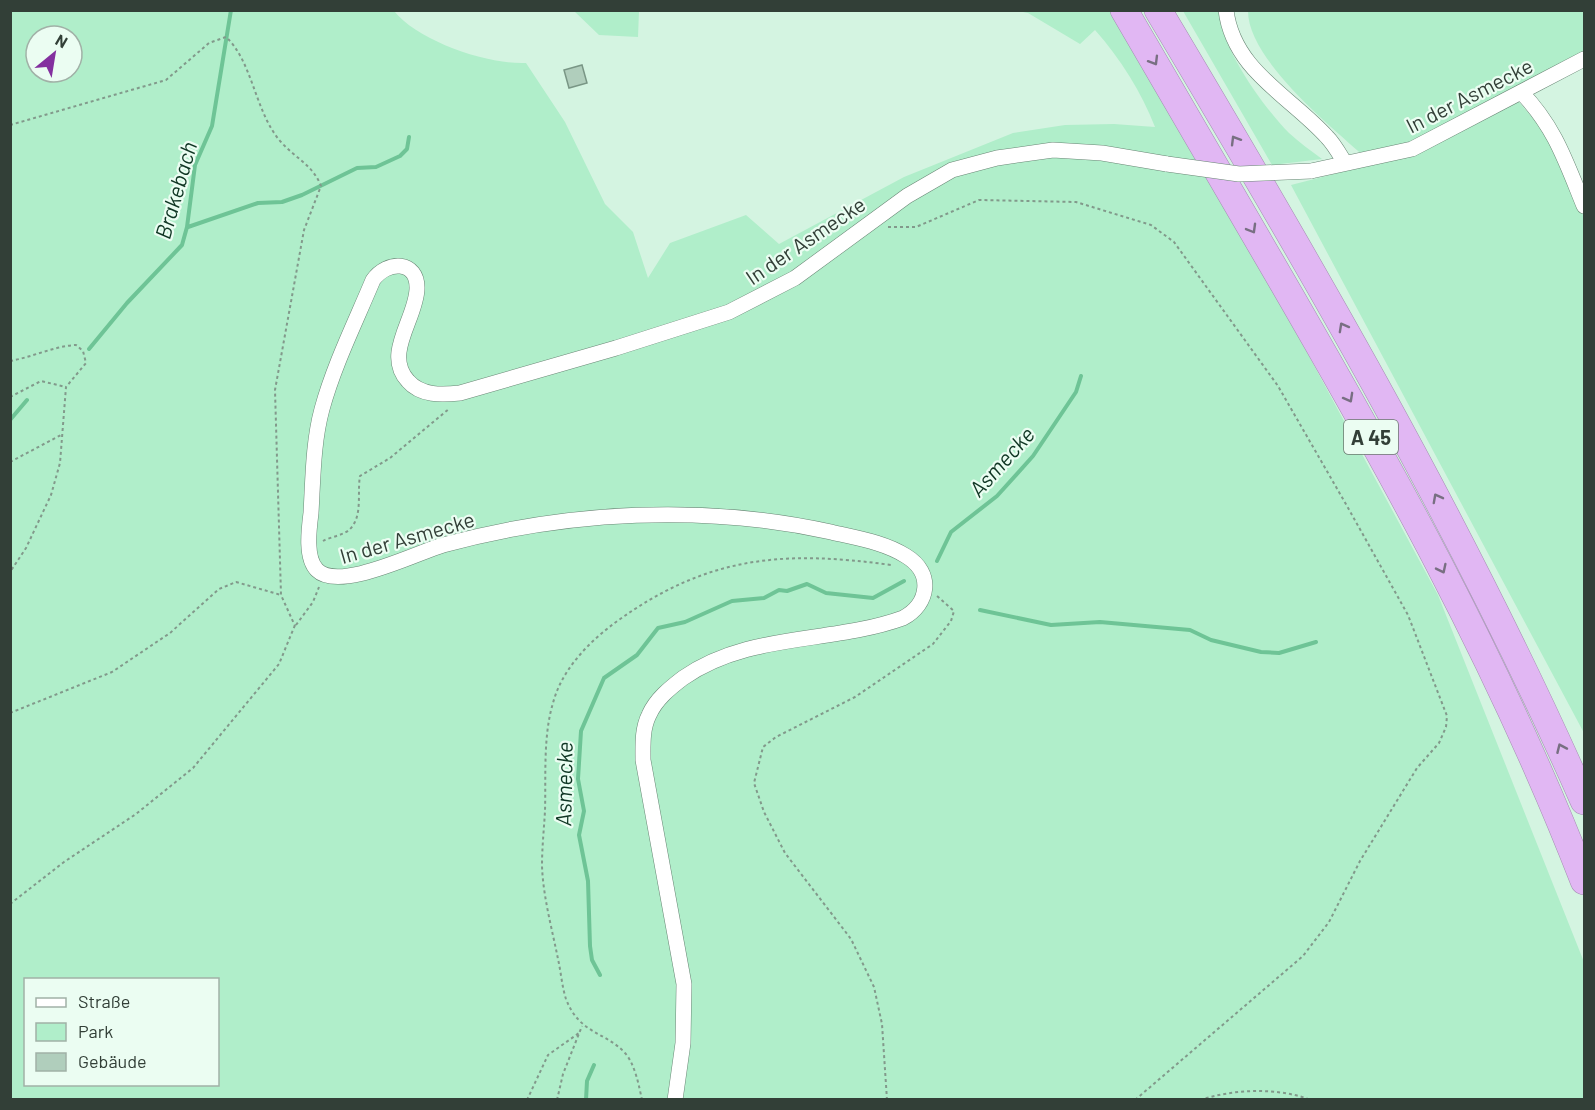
<svg xmlns="http://www.w3.org/2000/svg" width="1595" height="1110" font-family="Barlow,sans-serif">
	<style>
		.green { fill: #b0eeca; fill-rule: evenodd }
		.lines { fill: none; stroke-linecap: round; stroke-linejoin: round }
		.stream { stroke: #6ec496; stroke-width: 4 }
		.building { fill: #b0cebc; stroke: #799685; stroke-width: 1.5 }
		.minor-casing { stroke: #698675; stroke-width: 16 }
		.motorway-casing { stroke: #a48db1; stroke-width: 28 }
		.path { stroke: #82998b; stroke-width: 2; stroke-dasharray: 3 3; stroke-linecap: butt }
		.minor { stroke: #fff; stroke-width: 15 }
		.motorway { stroke: #e1b7f3; stroke-width: 27 }
		.minor-bridge-casing { stroke: #698675; stroke-width: 16; stroke-linecap: butt }
		.minor-bridge { stroke: #fff; stroke-width: 15 }
		.oneway { stroke: #786f82 }
		.labels { text-anchor: middle; dominant-baseline: central; stroke-width: 4.5; stroke-linejoin: round; paint-order: stroke }
		.shield { fill: #ebfdf2; stroke: #6a786f; stroke-width: 1.5 }
		.shield-label { font-size: 20px; font-weight: bold; fill: #323f37 }
		.street-label { font-size: 21px; fill: #323f37; stroke: #ebfdf2 }
		.water-label { font-size: 22px; font-style: italic; fill: #0f3623; stroke: #ebfdf2 }
	</style>
	<rect width="100%" height="100%" fill="#d4f4e1"/>
	<path class="green" d="M10,11H394C418,41 488,65 526,63L565,122L605,204L633,232L648,278L670,243L746,215L779,244L904,177L1013,133L1065,125L1114,124L1155,127C1142,93 1120,58 1095,30L1080,44L1028,13L1018,11H1111L1222,195L1438,595L1584,962V1099H11ZM36,36H72V72H36ZM26,980H218V1084H26Z
		M574,11H639L638,37L599,35Z
		M1183,11H1219C1219,45 1264,108 1289,133C1299,142 1311,151 1322,159L1272,165Z
		M1248,11H1584V55L1410,144L1364,156C1329,125 1248,59 1248,11Z
		M1518,101L1552,140L1584,214V733L1291,185L1416,153Z"/>
	<g class="lines">
		<path class="stream" d="M188,227L258,203L282,202L302,195L357,168L376,167L400,156L407,149L409,137
			M89,349L127,303L182,245L187,227L195,165L212,126L231,10
			M10,420L27,400
			M937,561L951,532L997,496L1033,456L1076,392L1081,376
			M980,610L1051,625L1100,622L1190,630L1211,640L1261,652L1279,653L1316,642
			M600,975L592,960L590,946L588,881L579,835L584,811L578,779L581,731L604,678L637,655L658,628L685,622L732,601L764,598L779,590L787,591L807,584L826,593L873,598L904,581
			M586,1100L587,1081L594,1065"/>
	</g>
	<path class="building" d="M582,65L587,83L569,88L564,70Z"/>
	<g class="lines">
		<defs>
			<path id="minor" d="M1226,10C1233,70 1290,96 1327,137C1334,144 1340,155 1345,163
				M1521,92C1555,127 1566,162 1584,206
				M1311,171L1412,149L1584,59
				M675,1100L683,1043L684,984L643,760C643,745 642,729 649,715C656,699 670,688 683,678C749,632 831,644 903,618C929,604 934,573 906,556C884,542 856,538 831,532C704,504 568,511 443,545C416,553 339,592 317,570C305,558 309,529 311,513C313,479 313,442 322,409C334,365 355,323 373,280C387,260 418,260 417,289C416,319 383,354 408,381C421,396 442,395 460,393L616,348L729,312L795,278L907,196L952,170L997,158L1053,150L1102,153L1167,164"/>
			<path id="motorway" d="M1124,10C1173,93 1220,176 1269,259C1386,460 1500,664 1584,881
				M1158,10C1312,268 1463,527 1584,801"/>
		</defs>
		<use href="#minor" class="minor-casing"/>
		<use href="#motorway" class="motorway-casing"/>
		<path class="path" d="M10,125L166,80L209,43L226,37C253,62 255,113 281,142C295,158 313,165 321,186L304,230L275,390L281,595L295,626
			M888,227H916L979,200L1076,202L1151,225L1174,242L1278,386L1347,506L1408,615L1447,716L1446,727L1439,743L1417,768L1360,861L1329,922L1303,956L1135,1100
			M10,361C33,357 54,346 76,345L83,351L86,363L66,387L60,463L51,495L26,548L10,572
			M10,397L41,381L66,387
			M10,462L61,435
			M323,541C330,537 345,535 350,529C363,516 357,493 360,476L390,458L450,408
			M296,625L313,602L319,587
			M10,713L112,672L170,633L219,589L236,582L281,595
			M10,904L64,862L136,814L193,768L279,664L295,625
			M527,1100L548,1055L579,1033
			M557,1100L563,1074L582,1026
			M642,1100C639,1086 635,1064 625,1053C606,1032 579,1034 566,999C562,987 561,972 558,959C552,929 543,896 542,866C542,847 544,829 545,811C546,776 543,736 553,703C562,669 589,642 616,622C707,556 783,550 891,565
			M887,1100L882,1024L874,987L851,939L785,853L764,812L754,783L763,747L776,737L855,697L933,644L951,621L954,611L937,596
			M1200,1100C1234,1089 1277,1087 1311,1100"/>
		<use href="#minor" class="minor"/>
		<use href="#motorway" class="motorway"/>
		<defs>
			<path id="minor-bridge" d="M1167,164L1239,174L1311,171"/>
		</defs>
		<use href="#minor-bridge" class="minor-bridge-casing"/>
		<use href="#minor-bridge" class="minor-bridge"/>
	</g>
	<defs><path id="oneway-chevron" d="M-2-3.5L2.5 0L-2 3.5" fill="none" stroke-width="1.6" stroke-linecap="round" stroke-linejoin="round" transform="scale(1.5)"/></defs>
	<g class="oneway">
		<use href="#oneway-chevron" transform="translate(1154 61) rotate(59)"/>
		<use href="#oneway-chevron" transform="translate(1235 140) rotate(-121)"/>
		<use href="#oneway-chevron" transform="translate(1252 229) rotate(60)"/>
		<use href="#oneway-chevron" transform="translate(1343 327) rotate(-119)"/>
		<use href="#oneway-chevron" transform="translate(1349 398) rotate(61)"/>
		<use href="#oneway-chevron" transform="translate(1437 498) rotate(-118)"/>
		<use href="#oneway-chevron" transform="translate(1442 569) rotate(64)"/>
		<use href="#oneway-chevron" transform="translate(1561 748) rotate(-114)"/>
	</g>
	<g class="labels">
		<rect class="shield" x="1344" y="420" width="54" height="34" rx="4.5"/>
		<g class="shield-label">
			<text x="1371" y="437">A 45</text>
		</g>
		<g class="street-label">
			<text transform="translate(1469 95) rotate(-27)">In der Asmecke</text>
			<text transform="translate(805 240) rotate(-34)">In der Asmecke</text>
			<text transform="translate(407 537) rotate(-16)">In der Asmecke</text>
		</g>
		<g class="water-label">
			<text transform="translate(175 190) rotate(-74)">Brakebach</text>
			<text transform="translate(1001 461) rotate(-48)">Asmecke</text>
			<text transform="translate(563 784) rotate(-89)">Asmecke</text>
		</g>
	</g>
	<rect width="1595" height="1110" fill="none" stroke="#323f37" stroke-width="24"/>
	<rect x="24" y="978" width="195" height="108" fill="#ebfdf2" stroke="#a1b1a7" stroke-width="1.5"/>
	<rect x="36" y="998" width="30" height="9" fill="#ffffff" stroke="#a1b1a7" stroke-width="1.5"/>
	<text x="78" y="1008" font-size="18" fill="#323f37">Straße</text>
	<rect x="36" y="1023" width="30" height="18" fill="#b0eeca" stroke="#a1b1a7" stroke-width="1.5"/>
	<text x="78" y="1038" font-size="18" fill="#323f37">Park</text>
	<rect x="36" y="1053" width="30" height="18" fill="#b0cebc" stroke="#a1b1a7" stroke-width="1.5"/>
	<text x="78" y="1068" font-size="18" fill="#323f37">Gebäude</text>
	<g transform="translate(54 54) rotate(30)"><circle r="28" fill="#ebfdf2" stroke="#a1b1a7" stroke-width="1.5"/>
	<path d="M0-4.5L10 22L0 15L-10 22Z" fill="#83309f"/>
	<text y="-9" font-size="16" font-weight="bold" text-anchor="middle" fill="#323f37">N</text>
	</g>
</svg>
